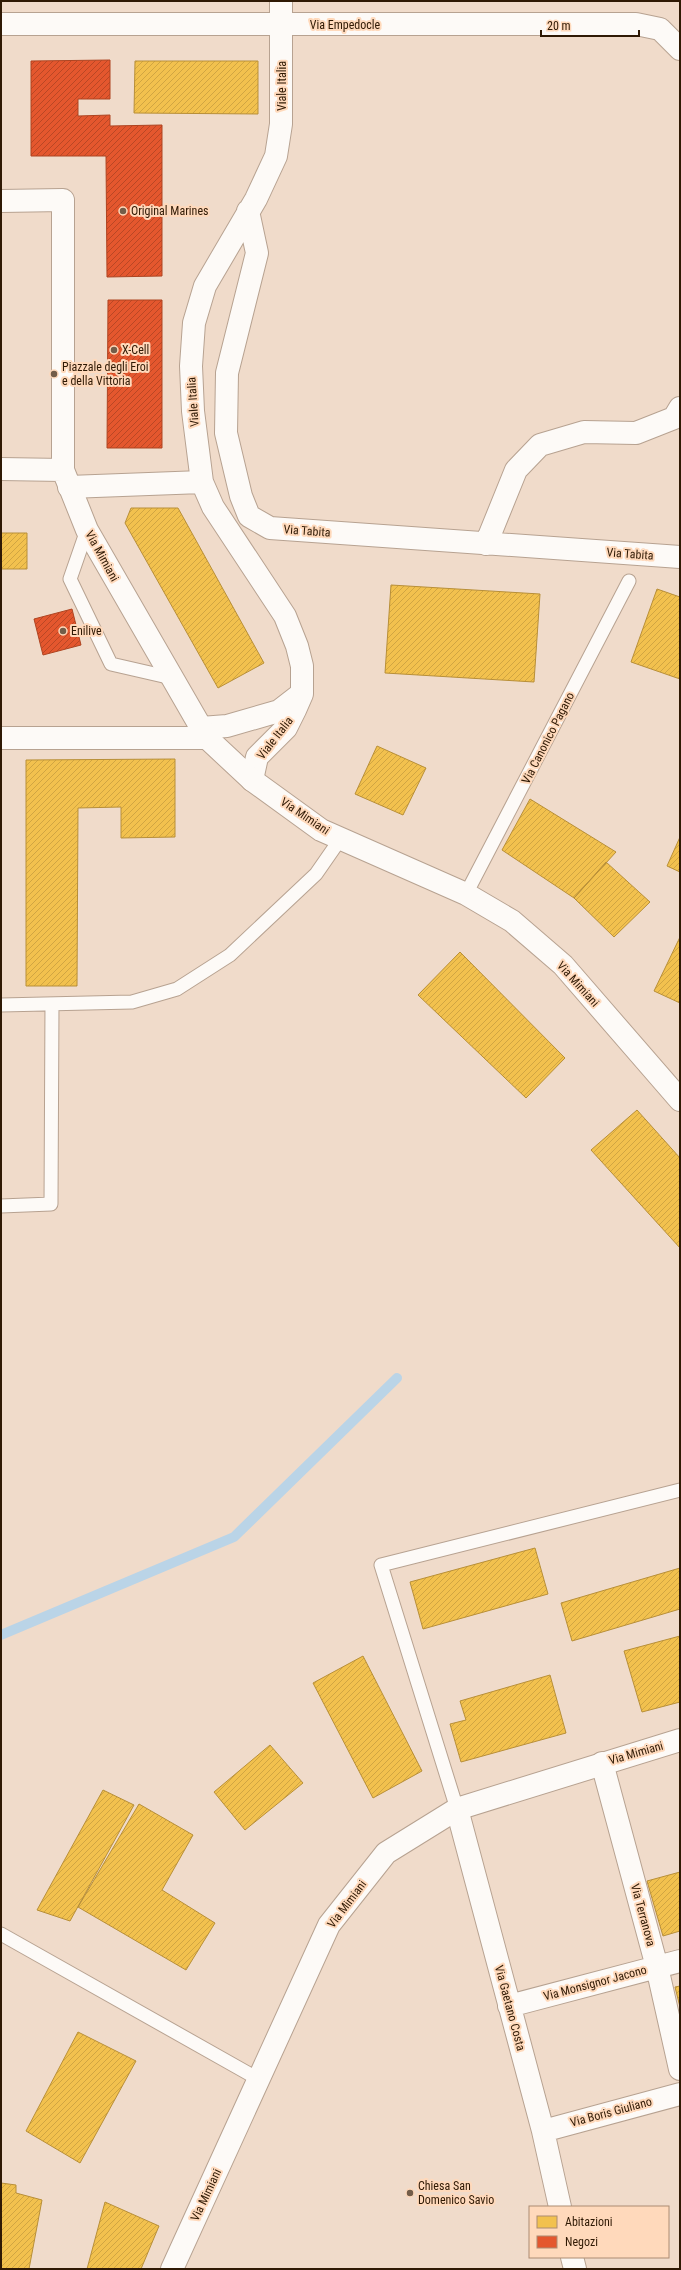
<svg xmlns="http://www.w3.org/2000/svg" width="681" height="2270" font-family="'Roboto Condensed',sans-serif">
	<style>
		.homes { fill: url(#homes-hatch); stroke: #b88f38 }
		.shops { fill: url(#shops-hatch); stroke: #ae4421 }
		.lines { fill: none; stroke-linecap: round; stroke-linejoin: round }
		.stream { stroke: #bad4e7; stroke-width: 10 }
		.service-casing { stroke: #b7a291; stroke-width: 15 }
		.minor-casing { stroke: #b7a291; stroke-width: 24 }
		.tertiary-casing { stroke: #b7a291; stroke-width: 24 }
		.service { stroke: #fdfaf7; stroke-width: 13 }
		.minor { stroke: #fdfaf7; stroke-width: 22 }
		.tertiary { stroke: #fdfaf7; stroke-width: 22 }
		.poi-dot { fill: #735d49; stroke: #ffd9bb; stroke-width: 1.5 }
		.labels { text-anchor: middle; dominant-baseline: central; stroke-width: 4; stroke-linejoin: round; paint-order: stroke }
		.street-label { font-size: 12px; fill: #2f1904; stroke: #ffd9bb }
		.poi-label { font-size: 12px; fill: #2f1904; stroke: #ffd9bb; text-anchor: start }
	</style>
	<defs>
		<pattern id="homes-hatch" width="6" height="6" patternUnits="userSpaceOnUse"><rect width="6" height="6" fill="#f2c14e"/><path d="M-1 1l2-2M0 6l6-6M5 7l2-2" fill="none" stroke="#d0a542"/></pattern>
		<pattern id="shops-hatch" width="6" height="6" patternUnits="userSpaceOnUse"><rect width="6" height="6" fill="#e4572e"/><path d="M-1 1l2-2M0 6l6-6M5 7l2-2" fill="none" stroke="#b94725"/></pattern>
	</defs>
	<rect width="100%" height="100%" fill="#f0dbca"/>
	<path class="homes" d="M135,61H258V114L134,113Z
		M131,508H178L264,663L218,688L125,523Z
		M1,533H27V569H1Z
		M391,585L540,594L534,682L385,673Z
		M657,589L680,597V679L631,662Z
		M377,746L426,768L403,815L355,794Z
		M175,759V837L121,838V807L78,808L77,986H26V760Z
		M530,799L616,852L574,898L502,850Z
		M680,837V872L667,866Z
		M606,862L650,902L614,937L574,898Z
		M680,937V1003L654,991Z
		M460,952L565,1058L526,1098L418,995Z
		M637,1110L680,1158V1248L591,1150Z
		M535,1548L548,1594L423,1629L410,1582Z
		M680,1568V1609L572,1641L561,1603Z
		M680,1636V1702L642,1712L624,1651Z
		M363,1656L422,1771L373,1798L313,1683Z
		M550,1675L566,1733L461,1762L450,1724L466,1720L460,1701Z
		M270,1745L303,1783L245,1830L214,1792Z
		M103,1790L134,1805L70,1921L37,1910Z
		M139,1804L193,1835L162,1890L215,1923L186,1970L78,1907Z
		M680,1872V1931L663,1936L647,1881Z
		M680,1986V2007L675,1987Z
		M78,2032L136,2061L80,2163L26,2131Z
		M1,2183L16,2185V2193L42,2200L29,2269H1Z
		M105,2202L159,2226L141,2269H87Z"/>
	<path class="shops" d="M110,60V99H78V116L110,115V126L162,125V276L107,277L106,156H31V61Z
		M108,300H162V448H107Z
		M72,609L81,645L43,655L34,619Z"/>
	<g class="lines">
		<path class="stream" d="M1,1635L234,1537L397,1378"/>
		<defs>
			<path id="service" d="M87,530L70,579L111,664L172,678
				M466,894L629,581
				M1,1005L132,1002L177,989L230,955L316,874L341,838
				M1,1206L51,1204L52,1004
				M457,1809L381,1565L680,1490
				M1,1934L260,2080"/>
			<path id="minor" d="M1,24H636L660,29L680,49
				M248,211L257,253L227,373L226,433L241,496L249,516L270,528L680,557
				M69,487L202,482
				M486,544L516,470L540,445L584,432L636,433L674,418L680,408
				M201,728L227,726L279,711L301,694
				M1,738H207
				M252,780L257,757L286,728L295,710L302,694V666L297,646L285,616L213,507L202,482L193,411L191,366L194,323L205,286L256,199L276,156L281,124V1
				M602,1763L657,1967L680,2069
				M457,1809L543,2131L560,2207
				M509,2006L680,1961
				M543,2131L680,2094
				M572,2257L575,2269"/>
			<path id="tertiary" d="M1,201L63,200V470L87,530L207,738L252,780L321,830L466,894L512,921L563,965L680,1100
				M1,469L63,470
				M172,2269L329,1925L386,1853L457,1809L680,1740"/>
		</defs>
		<use href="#service" class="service-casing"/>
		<use href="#minor" class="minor-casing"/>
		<use href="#tertiary" class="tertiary-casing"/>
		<use href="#service" class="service"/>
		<use href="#minor" class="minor"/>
		<use href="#tertiary" class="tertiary"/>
	</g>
	<g class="poi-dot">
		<circle cx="123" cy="211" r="4"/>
		<circle cx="114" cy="350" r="4"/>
		<circle cx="54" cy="374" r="4"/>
		<circle cx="63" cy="631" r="4"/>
		<circle cx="410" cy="2193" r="4"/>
	</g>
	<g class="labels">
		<g class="street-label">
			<text x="345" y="25">Via Empedocle</text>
			<text transform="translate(282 86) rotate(-90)">Viale Italia</text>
			<text transform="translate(193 402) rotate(-94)">Viale Italia</text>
			<text transform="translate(307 531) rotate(4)">Via Tabita</text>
			<text transform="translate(630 554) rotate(4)">Via Tabita</text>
			<text transform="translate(102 556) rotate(61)">Via Mimiani</text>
			<text transform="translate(275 738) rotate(-52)">Viale Italia</text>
			<text transform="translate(548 738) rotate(-63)">Via Canonico Pagano</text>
			<text transform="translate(305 816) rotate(34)">Via Mimiani</text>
			<text transform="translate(578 984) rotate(48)">Via Mimiani</text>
			<text transform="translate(636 1753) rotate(-16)">Via Mimiani</text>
			<text transform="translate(347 1904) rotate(-53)">Via Mimiani</text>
			<text transform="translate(643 1915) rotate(75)">Via Terranova</text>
			<text transform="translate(595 1983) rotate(-15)">Via Monsignor Jacono</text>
			<text transform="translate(510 2008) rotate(75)">Via Gaetano Costa</text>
			<text transform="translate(611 2112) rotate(-15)">Via Boris Giuliano</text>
			<text transform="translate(206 2195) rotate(-65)">Via Mimiani</text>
		</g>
		<g class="poi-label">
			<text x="131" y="211">Original Marines</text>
			<text x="122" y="350">X-Cell</text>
			<text x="62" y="367">Piazzale degli Eroi<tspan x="62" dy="14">e della Vittoria</tspan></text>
			<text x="71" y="631">Enilive</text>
			<text x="418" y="2186">Chiesa San<tspan x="418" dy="14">Domenico Savio</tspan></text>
		</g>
	</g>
	<rect width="681" height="2270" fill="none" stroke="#2f1904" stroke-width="4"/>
	<rect x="529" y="2206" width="140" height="52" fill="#ffd9bb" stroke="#ac8c72"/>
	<rect x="537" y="2216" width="20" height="12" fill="#f2c14e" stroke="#ac8c72"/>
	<text x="565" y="2226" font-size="12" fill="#2f1904">Abitazioni</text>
	<rect x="537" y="2236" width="20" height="12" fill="#e4572e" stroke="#ac8c72"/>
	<text x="565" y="2246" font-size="12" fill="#2f1904">Negozi</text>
	<path d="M541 30v6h98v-6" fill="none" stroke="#2f1904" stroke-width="2"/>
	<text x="547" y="30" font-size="12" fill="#2f1904" stroke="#ffd9bb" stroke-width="3" paint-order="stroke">20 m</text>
</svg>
